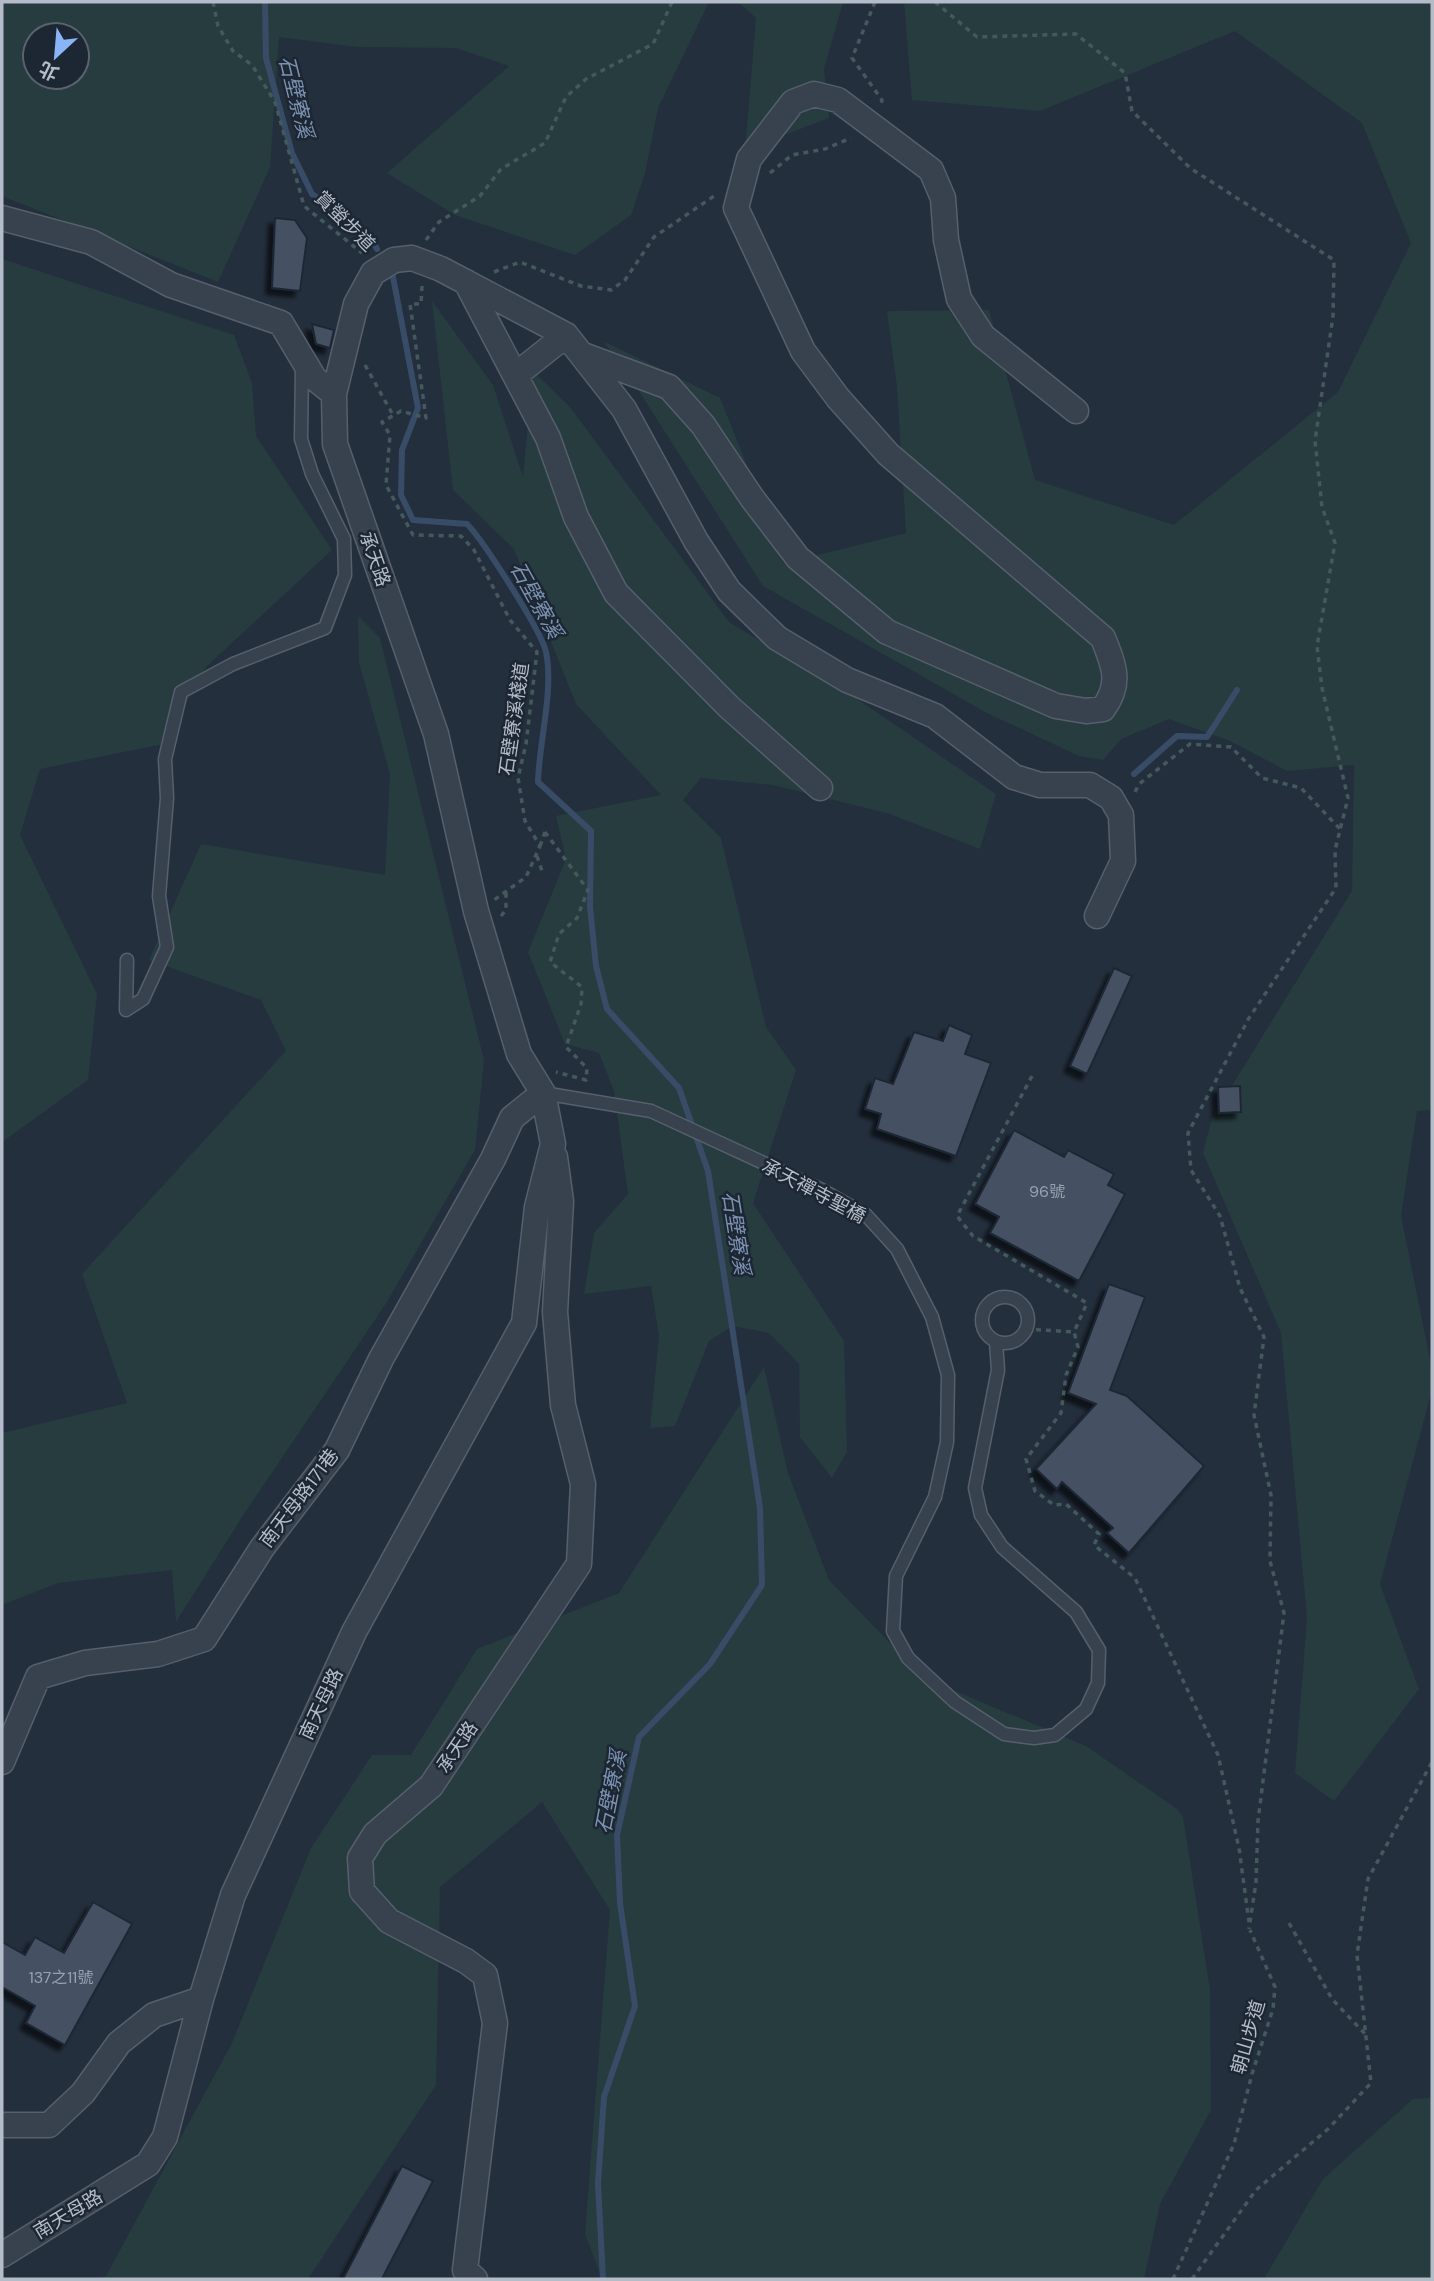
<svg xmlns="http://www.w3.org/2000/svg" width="1434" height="2281" font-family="'DM Sans','Noto Sans TC',sans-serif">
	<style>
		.green { fill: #263c3f; fill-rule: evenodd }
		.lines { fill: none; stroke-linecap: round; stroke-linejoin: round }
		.stream { stroke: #394c67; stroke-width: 6 }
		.building { fill: #455162; stroke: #1f2835; stroke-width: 2; filter: url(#shadow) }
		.service-casing { stroke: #565f6c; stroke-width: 15 }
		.minor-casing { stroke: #565f6c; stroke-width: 27 }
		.path { stroke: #44595c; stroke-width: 3.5; stroke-dasharray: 5 5; stroke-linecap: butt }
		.service { stroke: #38414e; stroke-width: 12 }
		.minor { stroke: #38414e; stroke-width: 24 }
		.labels { text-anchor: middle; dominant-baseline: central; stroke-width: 5; stroke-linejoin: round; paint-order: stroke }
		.number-label { font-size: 16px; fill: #98a1af }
		.street-label { font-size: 19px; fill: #b4bcc9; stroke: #1d2633 }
		.water-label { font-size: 21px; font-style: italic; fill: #7c92b1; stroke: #1d2633 }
	</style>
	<defs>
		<filter id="shadow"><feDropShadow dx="-6" dy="6" stdDeviation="2" flood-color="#0009"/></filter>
	</defs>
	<rect width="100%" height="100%" fill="#242f3e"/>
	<path class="green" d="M2,2H709L658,108L645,173L631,215L575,255L455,215L387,173L509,66L456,48L357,47L279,37L270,167L218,282L2,196ZM35,35H77V77H35Z
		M738,2H843L824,69L829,118L745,150L756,18Z
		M904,2H1432V1110L1417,1111L1401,1216L1432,1369V1390L1380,1584L1419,1689L1334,1801L1295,1773L1307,1619L1281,1333L1203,1153L1212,1118L1352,891L1354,765L1287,771L1230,741L1169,719L1121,739L1103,760L1079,756L987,713L763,586L632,380L603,341L720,398L786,563L906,533L897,387L887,311L989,310L1035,480L1174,525L1338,392L1411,243L1362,123L1235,31L1040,111L912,100Z
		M2,259L234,335L252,383L256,436L332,550L206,667L163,744L40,769L20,835L97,994L88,1080L2,1142Z
		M432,301L493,385L523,477L533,371L570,407L729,622L853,696L996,794L980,849L890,814L773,785L701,778L683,800L721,838L766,1027L796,1070L753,1203L844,1341L847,1452L832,1478L800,1437L799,1364L769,1333L733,1326L709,1341L675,1426L650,1428L659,1336L651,1286L584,1294L594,1233L628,1194L614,1091L599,1053L565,1044L528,952L566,859L556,816L661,795L576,704L514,549L453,490Z
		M358,616L380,638L484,1060L475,1150L385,1305L242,1517L176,1622L172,1570L58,1583L2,1605V1433L127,1403L82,1274L286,1051L261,1000L149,960L201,844L385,875L390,774L359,662Z
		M764,1367L788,1473L829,1580L924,1678L1086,1746L1177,1809L1183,1817L1210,1990L1211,2110L1160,2204L1144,2279H602L585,2234L610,1910L542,1802L440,1887L436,2085L308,2279H94L106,2276L232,2043L311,1848L372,1755H411L477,1649L619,1593Z
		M1432,2098V2279H1264L1323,2179L1413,2099Z"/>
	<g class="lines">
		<path class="stream" d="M265,2L266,58L292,153L312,194L369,235L377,249
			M393,277L418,408L402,450L401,495L413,520L467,524C483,540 542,632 546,652C554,690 539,742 538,782L591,831L590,907L596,966L607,1009L679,1088L708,1171L760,1508L762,1585L710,1664L639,1737L617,1835L620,1903L635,2006L604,2097L598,2183L603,2279
			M1134,774L1177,736L1207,737L1237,690"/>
	</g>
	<path class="building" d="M275,218L295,220L307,238L300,291L272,288Z
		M312,324L334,330L330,348L316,344Z
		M1114,968L1132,976L1087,1074L1070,1066Z
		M949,1025L972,1035L965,1054L991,1063L956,1156L877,1129L881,1114L865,1109L875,1078L893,1084L914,1032L943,1041Z
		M1240,1086L1241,1112L1219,1113L1218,1087Z
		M1014,1130L1064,1157L1068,1150L1114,1174L1108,1185L1125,1194L1079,1281L990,1233L999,1217L975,1204Z
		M1109,1284L1145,1297L1110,1390L1127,1396L1204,1466L1129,1553L1107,1533L1113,1528L1062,1482L1057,1489L1036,1469L1096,1404L1068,1393Z
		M93,1902L132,1924L65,2045L26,2023L35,2006L2,1987V1942L25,1955L35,1937L64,1953Z
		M402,2166L433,2181L389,2265L382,2279H343Z"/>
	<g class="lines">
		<defs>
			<path id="service" d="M127,960L126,1010L143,999L167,947L159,896L167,798L165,759L181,692L233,664L325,628L345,575L344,539L312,474L301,439L302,367
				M543,1093L651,1111L822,1190L866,1215L897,1249L932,1317L948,1375L947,1442L935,1497L896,1576L893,1631L908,1658L955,1702L1004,1734L1034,1738L1055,1735L1086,1709L1098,1683L1099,1650L1076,1612L1002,1547L981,1515L975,1488L998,1370L996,1342
				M982 1320a23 23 0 1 1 46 0a23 23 0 1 1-46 0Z"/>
			<path id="minor" d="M2,218L91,242L171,285L281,323L314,378L334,394
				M466,282L548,438L576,517L616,593L729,707L820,788
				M583,355L669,387L703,425L752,498L798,558L887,632L1056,706L1086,711L1103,709C1122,683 1114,666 1103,638L888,454L838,398L803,351L736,208L749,159L793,102L814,94L838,100L931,170L943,198L946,240L959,299L983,336L1076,411
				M517,374L566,335
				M2,1762L38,1677L85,1663L158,1654L204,1639L262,1548L337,1450L381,1359L493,1159L512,1118L543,1093
				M2,2125H49L83,2093L119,2043L154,2015L201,1999
				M2,2255L148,2164L165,2137L201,1999L233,1895L354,1632L524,1323L537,1207L553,1144L543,1093L519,1054L476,911L436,734L335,444L334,394L356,304L373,273L394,260L412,258L441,269L566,335L624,409L696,541L729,591L777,638L847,680L935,716L1014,777L1040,785H1090L1111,798L1121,815L1123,861L1097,916
				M475,2279L465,2270L495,2023L485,1975L466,1961L389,1921L362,1891L360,1858L375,1834L431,1786L579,1564L583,1484L563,1405L555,1312L561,1201L555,1157"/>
		</defs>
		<use href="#service" class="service-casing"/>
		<use href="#minor" class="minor-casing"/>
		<path class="path" d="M213,2L218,26L233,51L252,65L275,102L304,206L362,253
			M875,2L852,58L882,100L881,104
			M935,2L977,37L1076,34L1125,73L1132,111L1190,168L1334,260L1333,316L1315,441L1322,507L1335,543L1317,646L1322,688L1348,798L1335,850L1336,888L1249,1018L1188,1133L1191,1170L1220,1216L1240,1288L1264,1337L1254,1415L1271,1495L1270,1561L1284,1613L1258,1821L1256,1882L1249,1929
			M770,173L792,155L825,149L851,138
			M426,240L439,222L480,196L501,169L545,143L566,97L586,79L653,44L672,2
			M494,272L520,262L581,286L611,290L625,280L654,237L717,194
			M422,286L421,304H410L426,418L401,411L382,422L390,435L386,485L413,535L461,536L474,550L510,620L537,652L526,744L518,778L525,821L540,846L526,877L494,900
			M365,365L393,415
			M1135,792L1139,784L1190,744L1231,747L1262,778L1301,788L1340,829
			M545,832L588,890L577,918L559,934L550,962L582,987L581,1004L566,1047L587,1068L586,1080L556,1072
			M540,846L545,832
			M537,856L542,871
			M501,916L506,910V892
			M1032,1076L957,1216L973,1236L1087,1303L1074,1332L1078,1347L1066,1375L1061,1413L1026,1459L1035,1491L1054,1505L1066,1504L1099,1534L1094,1545L1135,1578L1218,1755L1239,1848L1249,1922
			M1026,1329L1074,1332
			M1289,1923L1332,1999L1366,2035
			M1173,2279L1234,2144L1252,2074L1273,2009L1275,1987L1250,1930
			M1192,2279L1256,2190L1328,2129L1371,2083L1357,1955L1368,1879L1432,1762"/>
		<use href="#service" class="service"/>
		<use href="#minor" class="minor"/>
	</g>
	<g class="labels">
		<g class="number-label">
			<text x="1047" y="1191">96號</text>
			<text x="61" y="1977">137之11號</text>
		</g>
		<g class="street-label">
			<text transform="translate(345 221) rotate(45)">賞螢步道</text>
			<text transform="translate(375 559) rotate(71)">承天路</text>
			<text transform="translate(514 719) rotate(-82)">石壁寮溪棧道</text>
			<text transform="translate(814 1191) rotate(28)">承天禪寺聖橋</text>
			<text transform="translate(299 1498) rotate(-53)">南天母路171巷</text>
			<text transform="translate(321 1704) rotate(-65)">南天母路</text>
			<text transform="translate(457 1747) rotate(-56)">承天路</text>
			<text transform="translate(1248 2037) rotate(-74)">朝山步道</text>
			<text transform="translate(68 2214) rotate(-31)">南天母路</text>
		</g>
		<g class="water-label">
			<text transform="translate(296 97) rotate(76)">石壁寮溪</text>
			<text transform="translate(536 600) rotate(61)">石壁寮溪</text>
			<text transform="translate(736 1233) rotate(81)">石壁寮溪</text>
			<text transform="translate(611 1792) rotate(-79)">石壁寮溪</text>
		</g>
	</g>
	<rect width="1434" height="2281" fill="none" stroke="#b4bcc9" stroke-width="7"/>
	<g transform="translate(56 56) rotate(206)"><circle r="33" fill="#1d2633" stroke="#59626f" stroke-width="2"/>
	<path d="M0-5L12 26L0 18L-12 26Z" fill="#8ab4f8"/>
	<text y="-10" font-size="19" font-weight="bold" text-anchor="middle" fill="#b4bcc9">北</text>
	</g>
</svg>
